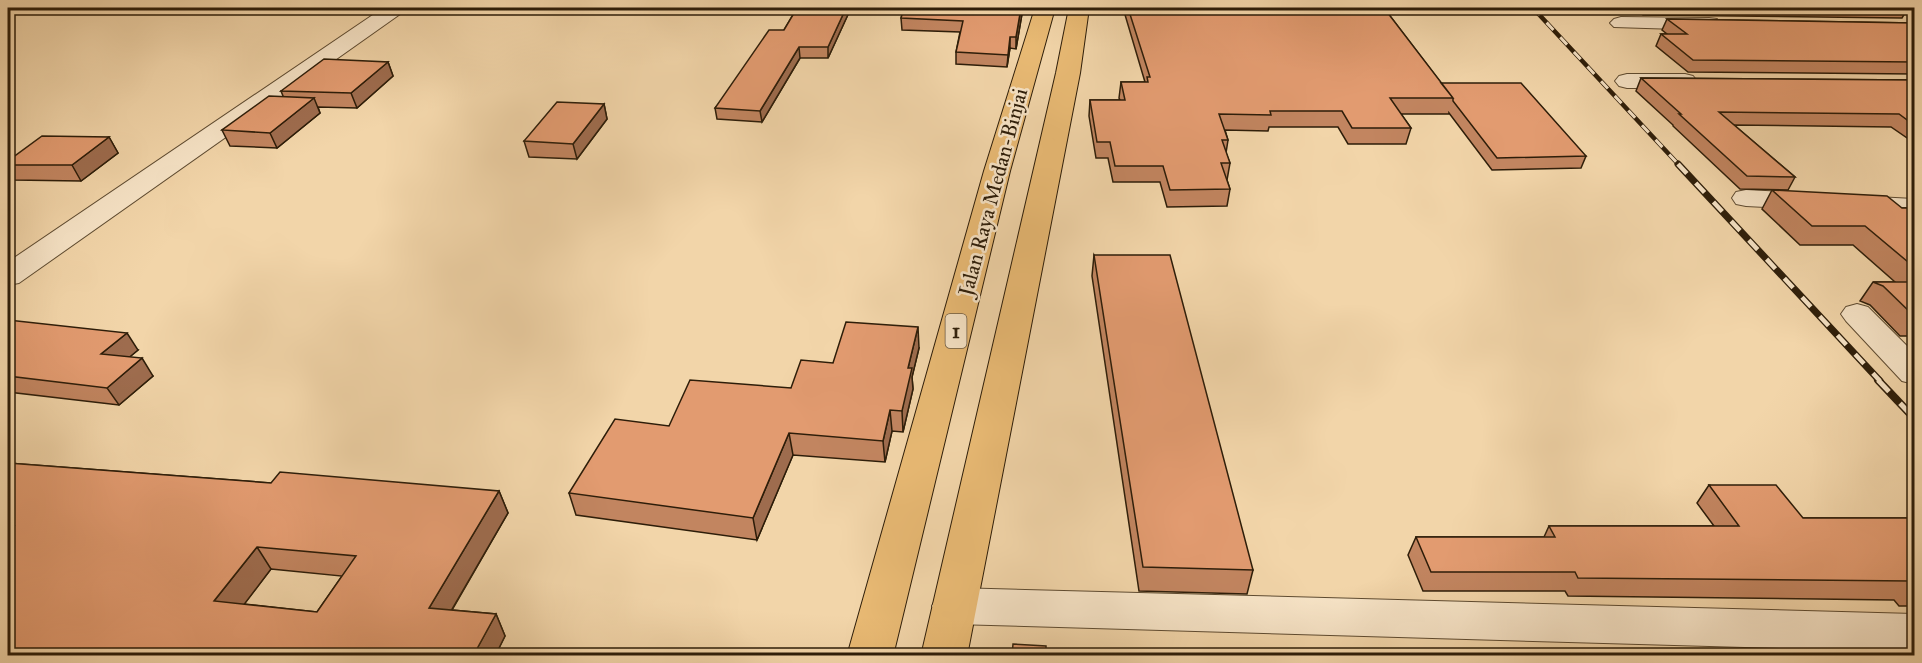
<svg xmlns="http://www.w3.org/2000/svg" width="1922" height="663" font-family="'IM FELL Great Primer',serif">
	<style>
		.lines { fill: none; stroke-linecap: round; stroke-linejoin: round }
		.minor-casing { stroke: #5e4b31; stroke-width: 2 }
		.major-casing { stroke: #2d1d09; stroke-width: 2 }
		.minor { fill: #f7e4c7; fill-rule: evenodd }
		.major { fill: #e9ba74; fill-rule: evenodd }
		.rail-far2-casing { stroke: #2d1d09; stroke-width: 4.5 }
		.rail-far1-casing { stroke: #2d1d09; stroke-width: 7 }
		.rail-casing { stroke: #2d1d09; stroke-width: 8 }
		.rail-far2 { stroke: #f7e4c7; stroke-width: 3; stroke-dasharray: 10; stroke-linecap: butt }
		.rail-far1 { stroke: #f7e4c7; stroke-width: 4.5; stroke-dasharray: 13; stroke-linecap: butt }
		.rail { stroke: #f7e4c7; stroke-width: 5; stroke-dasharray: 16; stroke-linecap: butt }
		.wall { fill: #c28560; stroke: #2d1d09; stroke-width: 1.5; fill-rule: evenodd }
		.shaded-wall { fill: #9e6c4e; stroke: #2d1d09; stroke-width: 1.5 }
		.building { fill: #e29b70; stroke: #2d1d09; stroke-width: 1.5; fill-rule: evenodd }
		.labels { text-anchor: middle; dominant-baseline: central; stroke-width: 5; stroke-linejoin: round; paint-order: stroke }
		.shield { fill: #f7e4c7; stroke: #6a5942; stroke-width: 1.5 }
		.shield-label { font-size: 20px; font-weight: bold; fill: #2d1d09 }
		.street-label { font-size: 21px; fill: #2d1d09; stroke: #f7e4c7 }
	</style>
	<rect width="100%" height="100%" fill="#f2d5a9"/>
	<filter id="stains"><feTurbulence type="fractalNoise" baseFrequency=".00333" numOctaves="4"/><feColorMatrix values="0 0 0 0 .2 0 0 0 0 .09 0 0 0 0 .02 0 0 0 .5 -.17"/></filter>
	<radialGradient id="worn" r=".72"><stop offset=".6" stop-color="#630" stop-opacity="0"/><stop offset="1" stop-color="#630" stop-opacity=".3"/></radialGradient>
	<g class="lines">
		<defs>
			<path id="minor" d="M383,8H406L403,12L19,283L8,285V262Z
				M1902,8H1914V15L1905,12Z
				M1621,17L1709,18L1717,19L1720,24L1717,29L1709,30L1614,27L1610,23L1614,19Z
				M1627,74H1685L1693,76L1697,81L1693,86L1685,88H1627L1619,86L1615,81L1619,76Z
				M1746,190L1914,199V215L1746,206L1736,204L1732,198L1736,192Z
				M1857,304L1868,307L1914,353V384L1902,381L1846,321L1841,314L1846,307Z
				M954,588L1914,614V652L954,624L939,619L932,606L939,593Z"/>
			<path id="major" d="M1035,8H1055L1010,171L893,656H847L984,171Z
				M1069,8H1089L1080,73L967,656H921L1056,73Z"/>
		</defs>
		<use href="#minor" class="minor-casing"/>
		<use href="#major" class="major-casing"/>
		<use href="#minor" class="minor"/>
		<use href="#major" class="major"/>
		<defs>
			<path id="rail-far2" d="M1533,8L1679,165"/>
			<path id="rail-far1" d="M1678,164L1880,381"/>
			<path id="rail" d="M1878,380L1914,418"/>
		</defs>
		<use href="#rail-far2" class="rail-far2-casing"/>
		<use href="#rail-far1" class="rail-far1-casing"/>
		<use href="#rail" class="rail-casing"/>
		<use href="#rail-far2" class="rail-far2"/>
		<use href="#rail-far1" class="rail-far1"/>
		<use href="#rail" class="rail"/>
	</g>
	<path class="wall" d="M797,8H851L828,58H800L762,122L717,119L715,108L784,30Z
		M904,8H1023L1016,49L1010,48L1007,67L956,64V52L960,32L902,30L901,18Z
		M1123,8H1384L1441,83L1586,156L1581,168L1492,170L1449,113V114H1401L1411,128L1406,144H1348L1338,127H1269L1268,131L1225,130L1228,140L1226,153L1230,163L1227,180L1230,189L1227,206L1167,207L1160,182H1113L1108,158H1096L1089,116L1090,100H1120L1119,98L1121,82H1145Z
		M1633,8H1908L1902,18L1643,15Z
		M1667,19L1914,23V74L1688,72L1656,46L1661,34H1667L1662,30Z
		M388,62L393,76L357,108L318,107L320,113L277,148L230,146L222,130L283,96L281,91Z
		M1641,78L1914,80V142H1913L1891,127L1734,125L1795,177L1788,190L1740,189L1673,126V125L1636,91Z
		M604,104L607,119L577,159L529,157L524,141Z
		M109,137L118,153L81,181L13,180L8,172V161Z
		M1772,190L1902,208H1914V336H1900L1870,305L1860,301L1873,282H1895L1853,245H1800L1762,209Z
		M1094,255L1253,570L1247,594L1139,591L1092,276Z
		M8,320L138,350L129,357L153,376L119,405L8,392Z
		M919,348L912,377L913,389L903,432L892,431L885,462L793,455L757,540L576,515L569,493L669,426L791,388L833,363Z
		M8,463L271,483L499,491L508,513L452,610L496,614L505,636L495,656H8ZM271,569L342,576L317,612L244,604Z
		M1709,485L1803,518H1914V606H1899L1894,600L1568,596L1565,591H1423L1408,555L1416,537H1544L1549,526H1714L1697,503Z"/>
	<path class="shaded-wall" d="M846,8H851L828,58V47Z
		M1021,8H1023L1016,49V37Z
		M1010,37V48L1007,67L1008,55Z
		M799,47L800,58L762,122L760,111Z
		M388,62L393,76L357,108L351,93Z
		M314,98L320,113L277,148L270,133Z
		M604,104L607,119L577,159L573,144Z
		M109,137L118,153L81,181L72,165Z
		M918,327L919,348L912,377L913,389L903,432L902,411L908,368Z
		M127,333L138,350L113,371L101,354Z
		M142,358L153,376L119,405L107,388Z
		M890,410L892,431L885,462L883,441Z
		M789,433L793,455L757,540L753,518Z
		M499,491L508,513L440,630L429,608Z
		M257,547L271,569L230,623L214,601Z
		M496,614L505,636L495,656H473Z
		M390,649L393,656H386Z"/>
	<path class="building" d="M797,8H846L828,47H799L760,111L715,108L769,30H784Z
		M904,8H1021L1016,37H1010L1008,55L956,52L963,21L901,18Z
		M1128,8H1384L1453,98H1390L1411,128H1352L1342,111H1270L1271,115L1219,114L1228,140H1222L1230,163H1221L1230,189L1170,190L1163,166H1115L1110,142H1097L1090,100H1125L1121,82H1148L1147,77H1150Z
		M1667,19L1914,23V62L1693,60L1661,34H1687Z
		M324,59L388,62L351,93L281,91Z
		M1641,78L1914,80V125L1899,114L1719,112L1795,177L1747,176L1679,114H1681Z
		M1441,83H1521L1586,156L1497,158L1453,101V98Z
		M269,96L314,98L270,133L222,130Z
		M557,102L604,104L573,144L524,141Z
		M42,136L109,137L72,165H8V161Z
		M1772,190L1887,196L1902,208H1914V267L1865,226H1812Z
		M1094,255H1170L1253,570L1143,567Z
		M1873,282H1914V316L1883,286Z
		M8,320L127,333L101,354L142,358L107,388L8,376Z
		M846,322L918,327L908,368H912L902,411L890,410L883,441L789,433L753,518L569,493L615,419L669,426L690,380L791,388L801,360L833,363Z
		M8,463L271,483L280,472L499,491L429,608L496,614L473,656H453L390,649L386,656H8V533L14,526H8ZM257,547L356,556L317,612L214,601Z
		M1709,485H1776L1803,518H1914V587L1910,581L1578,578L1575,572H1431L1416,537H1555L1549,526H1739Z
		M1013,644L1046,646V656H1012Z"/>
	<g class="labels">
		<rect class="shield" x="945.5" y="314" width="21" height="34" rx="4.5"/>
		<g class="shield-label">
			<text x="956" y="331">1</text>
		</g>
		<g class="street-label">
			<text transform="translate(993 192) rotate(-75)">Jalan Raya Medan-Binjai</text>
		</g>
	</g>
	<rect width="1922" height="663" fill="none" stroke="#f2d5a9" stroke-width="30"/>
	<rect x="9" y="9" width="1904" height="645" fill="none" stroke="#2d1d09" stroke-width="3"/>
	<rect x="15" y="15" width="1892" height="633" fill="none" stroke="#2d1d09" stroke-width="1.5"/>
	<rect width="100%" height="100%" filter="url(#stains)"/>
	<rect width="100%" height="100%" fill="url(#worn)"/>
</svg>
